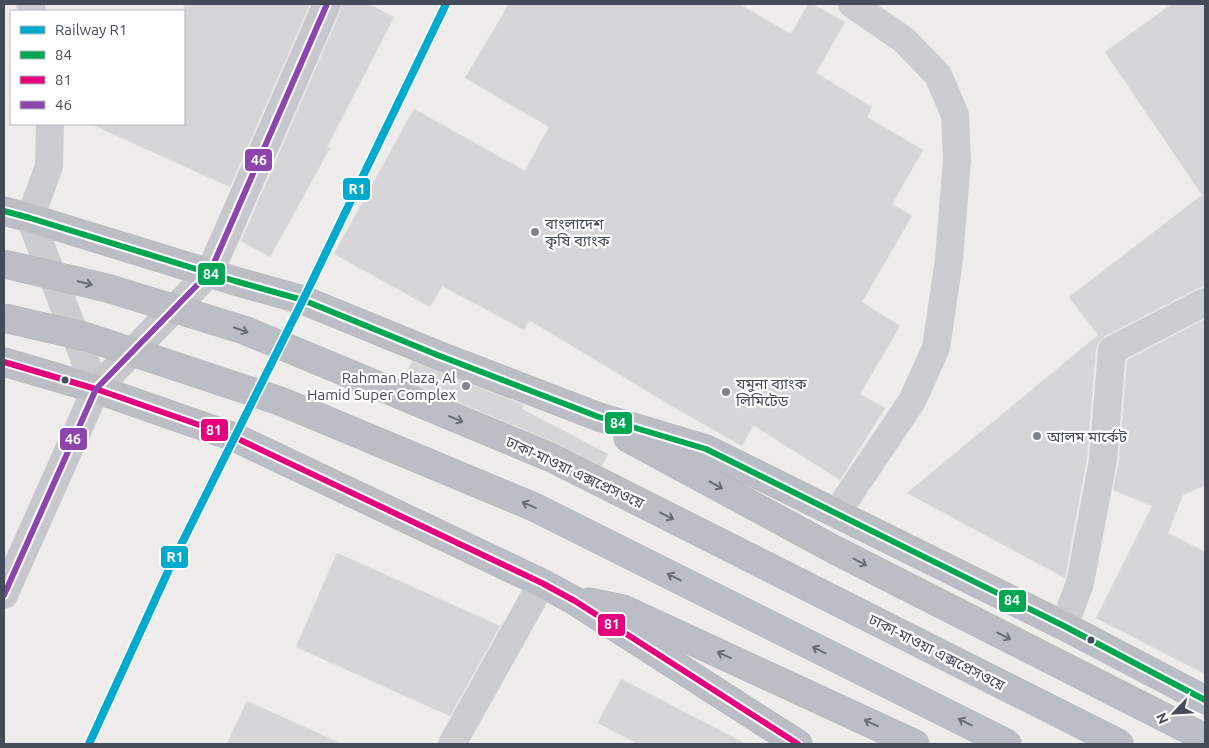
<svg xmlns="http://www.w3.org/2000/svg" width="1209" height="748" font-family="Ubuntu,'Noto Sans Bengali',sans-serif">
	<style>
		.building { fill: #d6d6d8; stroke: #dfdfdf }
		.lines { fill: none; stroke-linecap: round; stroke-linejoin: round }
		.highway-casing { stroke: #b2b5bc; stroke-width: 29 }
		.minor { stroke: #cbcdd0; stroke-width: 28 }
		.major { stroke: #c6c8cd; stroke-width: 28 }
		.highway { stroke: #bbbec4; stroke-width: 28 }
		.highway-bridge-casing { stroke: #b2b5bc; stroke-width: 29; stroke-linecap: butt }
		.highway-bridge { stroke: #bbbec4; stroke-width: 28 }
		.bus-1-casing { stroke: #fff; stroke-width: 10 }
		.bus-2-casing { stroke: #fff; stroke-width: 10 }
		.bus-3-casing { stroke: #fff; stroke-width: 10 }
		.bus-1 { stroke: #00a651; stroke-width: 6 }
		.bus-2 { stroke: #e5007d; stroke-width: 6 }
		.bus-3 { stroke: #8e44ad; stroke-width: 6 }
		.rail-1-casing { stroke: #fff; stroke-width: 11 }
		.rail-1 { stroke: #00a9ce; stroke-width: 8 }
		.oneway { stroke: #686e79 }
		.poi-dot { fill: #80848c; stroke: #fff; stroke-width: 2 }
		.bus-dot { fill: #444c59; stroke: #fff; stroke-width: 2 }
		.labels { text-anchor: middle; dominant-baseline: central; stroke-width: 4.5; stroke-linejoin: round; paint-order: stroke }
		.poi-label { font-size: 15px; fill: #444c59; stroke: #fff; text-anchor: start }
		.street-label { font-size: 15px; fill: #444c59; stroke: #fff }
		.line-badge { stroke: #fff; stroke-width: 2 }
		.badge-label { font-size: 14px; text-anchor: middle; font-weight: bold; fill: #fff }
	</style>
	<rect width="100%" height="100%" fill="#eeedec"/>
	<path class="building" d="M184,4H310L230,187L91,124H184Z
		M342,4H368L394,17L327,147L330,148L270,257L241,241L341,10Z
		M509,4H739L791,34L808,4H812L845,22L816,73L872,107L867,117L923,150L892,204L912,216L862,302L900,326L860,394L885,408L840,480L753,425L742,446L672,406L529,320L524,330L442,286L430,307L334,254L414,109L525,171L549,127L465,78Z
		M1172,4H1205V286L1198,288L1105,336L1099,342L1096,349L1087,458L1065,578L907,493L1098,335L1069,297L1202,195L1105,52Z
		M1205,319V485L1183,495L1168,533L1205,552V674L1096,618L1152,506L1113,490L1119,461L1127,360Z
		M412,361L524,405L522,409L608,454L602,466L558,444L403,379Z
		M337,553L500,626L450,716L296,647Z
		M621,679L746,744H638L598,723Z
		M247,701L342,744H227Z"/>
	<g class="lines">
		<defs>
			<path id="highway" d="M4,211L30,218L235,281L303,300L440,356L599,417L706,449L1064,626L1205,700
				M4,362L96,389L234,437L542,583L575,601L798,744
				M628,438L835,550L1205,738
				M589,602L623,609L915,744"/>
		</defs>
		<use href="#highway" class="highway-casing"/>
		<path class="minor" d="M30,4L32,11
			M50,124L49,166L30,218L96,389
			M836,514L912,401L936,348L949,259L957,160L955,115L938,75L904,40L852,4
			M1064,626L1080,583L1103,460L1112,350L1205,302
			M452,744L542,583"/>
		<path class="major" d="M4,595L96,389L210,272L327,4"/>
		<use href="#highway" class="highway"/>
		<defs>
			<path id="highway-bridge" d="M4,264L107,288L244,330L552,458L1120,744
				M4,318L87,337L280,401L534,507L1008,744"/>
		</defs>
		<use href="#highway-bridge" class="highway-bridge-casing"/>
		<use href="#highway-bridge" class="highway-bridge"/>
		<defs>
			<path id="bus-1" d="M4,211L30,218L235,281L303,300L440,356L599,417L706,449L1064,626L1205,700"/>
			<path id="bus-2" d="M4,362L96,389L234,437L542,583L575,601L798,744"/>
			<path id="bus-3" d="M4,595L96,389L210,272L327,4"/>
		</defs>
		<use href="#bus-1" class="bus-1-casing"/>
		<use href="#bus-2" class="bus-2-casing"/>
		<use href="#bus-3" class="bus-3-casing"/>
		<use href="#bus-1" class="bus-1"/>
		<use href="#bus-2" class="bus-2"/>
		<use href="#bus-3" class="bus-3"/>
		<defs>
			<path id="rail-1" d="M89,744L171,565L303,300L446,4"/>
		</defs>
		<use href="#rail-1" class="rail-1-casing"/>
		<use href="#rail-1" class="rail-1"/>
	</g>
	<defs><path id="oneway-shaft" d="M-6 0H5M1.5-3L5.5 0L1.5 3" fill="none" stroke-width="1.6" stroke-linecap="round" stroke-linejoin="round" transform="scale(1.25)"/></defs>
	<g class="oneway">
		<use href="#oneway-shaft" transform="translate(85 283) rotate(13)"/>
		<use href="#oneway-shaft" transform="translate(241 330) rotate(19)"/>
		<use href="#oneway-shaft" transform="translate(456 419) rotate(23)"/>
		<use href="#oneway-shaft" transform="translate(716 485) rotate(29)"/>
		<use href="#oneway-shaft" transform="translate(529 505) rotate(-157)"/>
		<use href="#oneway-shaft" transform="translate(667 516) rotate(27)"/>
		<use href="#oneway-shaft" transform="translate(860 562) rotate(27)"/>
		<use href="#oneway-shaft" transform="translate(674 577) rotate(-153)"/>
		<use href="#oneway-shaft" transform="translate(1004 636) rotate(27)"/>
		<use href="#oneway-shaft" transform="translate(819 650) rotate(-153)"/>
		<use href="#oneway-shaft" transform="translate(724 655) rotate(-155)"/>
		<use href="#oneway-shaft" transform="translate(965 722) rotate(-153)"/>
		<use href="#oneway-shaft" transform="translate(871 723) rotate(-155)"/>
	</g>
	<g class="poi-dot">
		<circle cx="535" cy="232" r="5"/>
		<circle cx="466" cy="386" r="5"/>
		<circle cx="726" cy="392" r="5"/>
		<circle cx="1037" cy="436" r="5"/>
	</g>
	<g class="bus-dot">
		<circle cx="65" cy="380" r="4.5"/>
		<circle cx="1091" cy="640" r="4.5"/>
	</g>
	<g class="labels">
		<g class="poi-label">
			<text x="545" y="223">বাংলাদেশ<tspan x="545" dy="17">কৃষি ব্যাংক</tspan></text>
			<text x="456" y="377" text-anchor="end">Rahman Plaza, Al<tspan x="456" dy="17">Hamid Super Complex</tspan></text>
			<text x="736" y="383">যমুনা ব্যাংক<tspan x="736" dy="17">লিমিটেড</tspan></text>
			<text x="1047" y="436">আলম মার্কেট</text>
		</g>
		<g class="street-label">
			<text transform="translate(575 472) rotate(25)">ঢাকা-মাওয়া এক্সপ্রেসওয়ে</text>
			<text transform="translate(937 652) rotate(27)">ঢাকা-মাওয়া এক্সপ্রেসওয়ে</text>
		</g>
	</g>
	<g class="line-badge">
		<rect x="244" y="148" width="29" height="24" rx="5" fill="#8e44ad"/>
		<rect x="342" y="177" width="29" height="24" rx="5" fill="#00a9ce"/>
		<rect x="197" y="262" width="29" height="24" rx="5" fill="#00a651"/>
		<rect x="604" y="411" width="29" height="24" rx="5" fill="#00a651"/>
		<rect x="200" y="418" width="29" height="24" rx="5" fill="#e5007d"/>
		<rect x="59" y="427" width="29" height="24" rx="5" fill="#8e44ad"/>
		<rect x="160" y="545" width="29" height="24" rx="5" fill="#00a9ce"/>
		<rect x="998" y="589" width="29" height="24" rx="5" fill="#00a651"/>
		<rect x="597" y="613" width="29" height="24" rx="5" fill="#e5007d"/>
	</g>
	<g class="badge-label">
		<text x="259" y="165">46</text>
		<text x="357" y="194">R1</text>
		<text x="211" y="279">84</text>
		<text x="618" y="428">84</text>
		<text x="214" y="435">81</text>
		<text x="73" y="444">46</text>
		<text x="175" y="562">R1</text>
		<text x="1012" y="605">84</text>
		<text x="612" y="629">81</text>
	</g>
	<rect width="1209" height="748" fill="none" stroke="#444c59" stroke-width="10"/>
	<rect x="10" y="10" width="175" height="115" fill="#ffffff" stroke="#b4b7bd"/>
	<rect x="20" y="26" width="25" height="8" fill="#00a9ce" stroke="#b4b7bd"/>
	<text x="55" y="35" font-size="15" fill="#444c59">Railway R1</text>
	<rect x="20" y="51" width="25" height="8" fill="#00a651" stroke="#b4b7bd"/>
	<text x="55" y="60" font-size="15" fill="#444c59">84</text>
	<rect x="20" y="76" width="25" height="8" fill="#e5007d" stroke="#b4b7bd"/>
	<text x="55" y="85" font-size="15" fill="#444c59">81</text>
	<rect x="20" y="101" width="25" height="8" fill="#8e44ad" stroke="#b4b7bd"/>
	<text x="55" y="110" font-size="15" fill="#444c59">46</text>
	<g transform="translate(1174 713) rotate(245)" stroke="#ffffff" stroke-width="4" paint-order="stroke">
	<path d="M0-4L9 19L0 12L-9 19Z" fill="#444c59"/>
	<text y="-8" font-size="14" font-weight="bold" text-anchor="middle" fill="#444c59">N</text>
	</g>
</svg>
